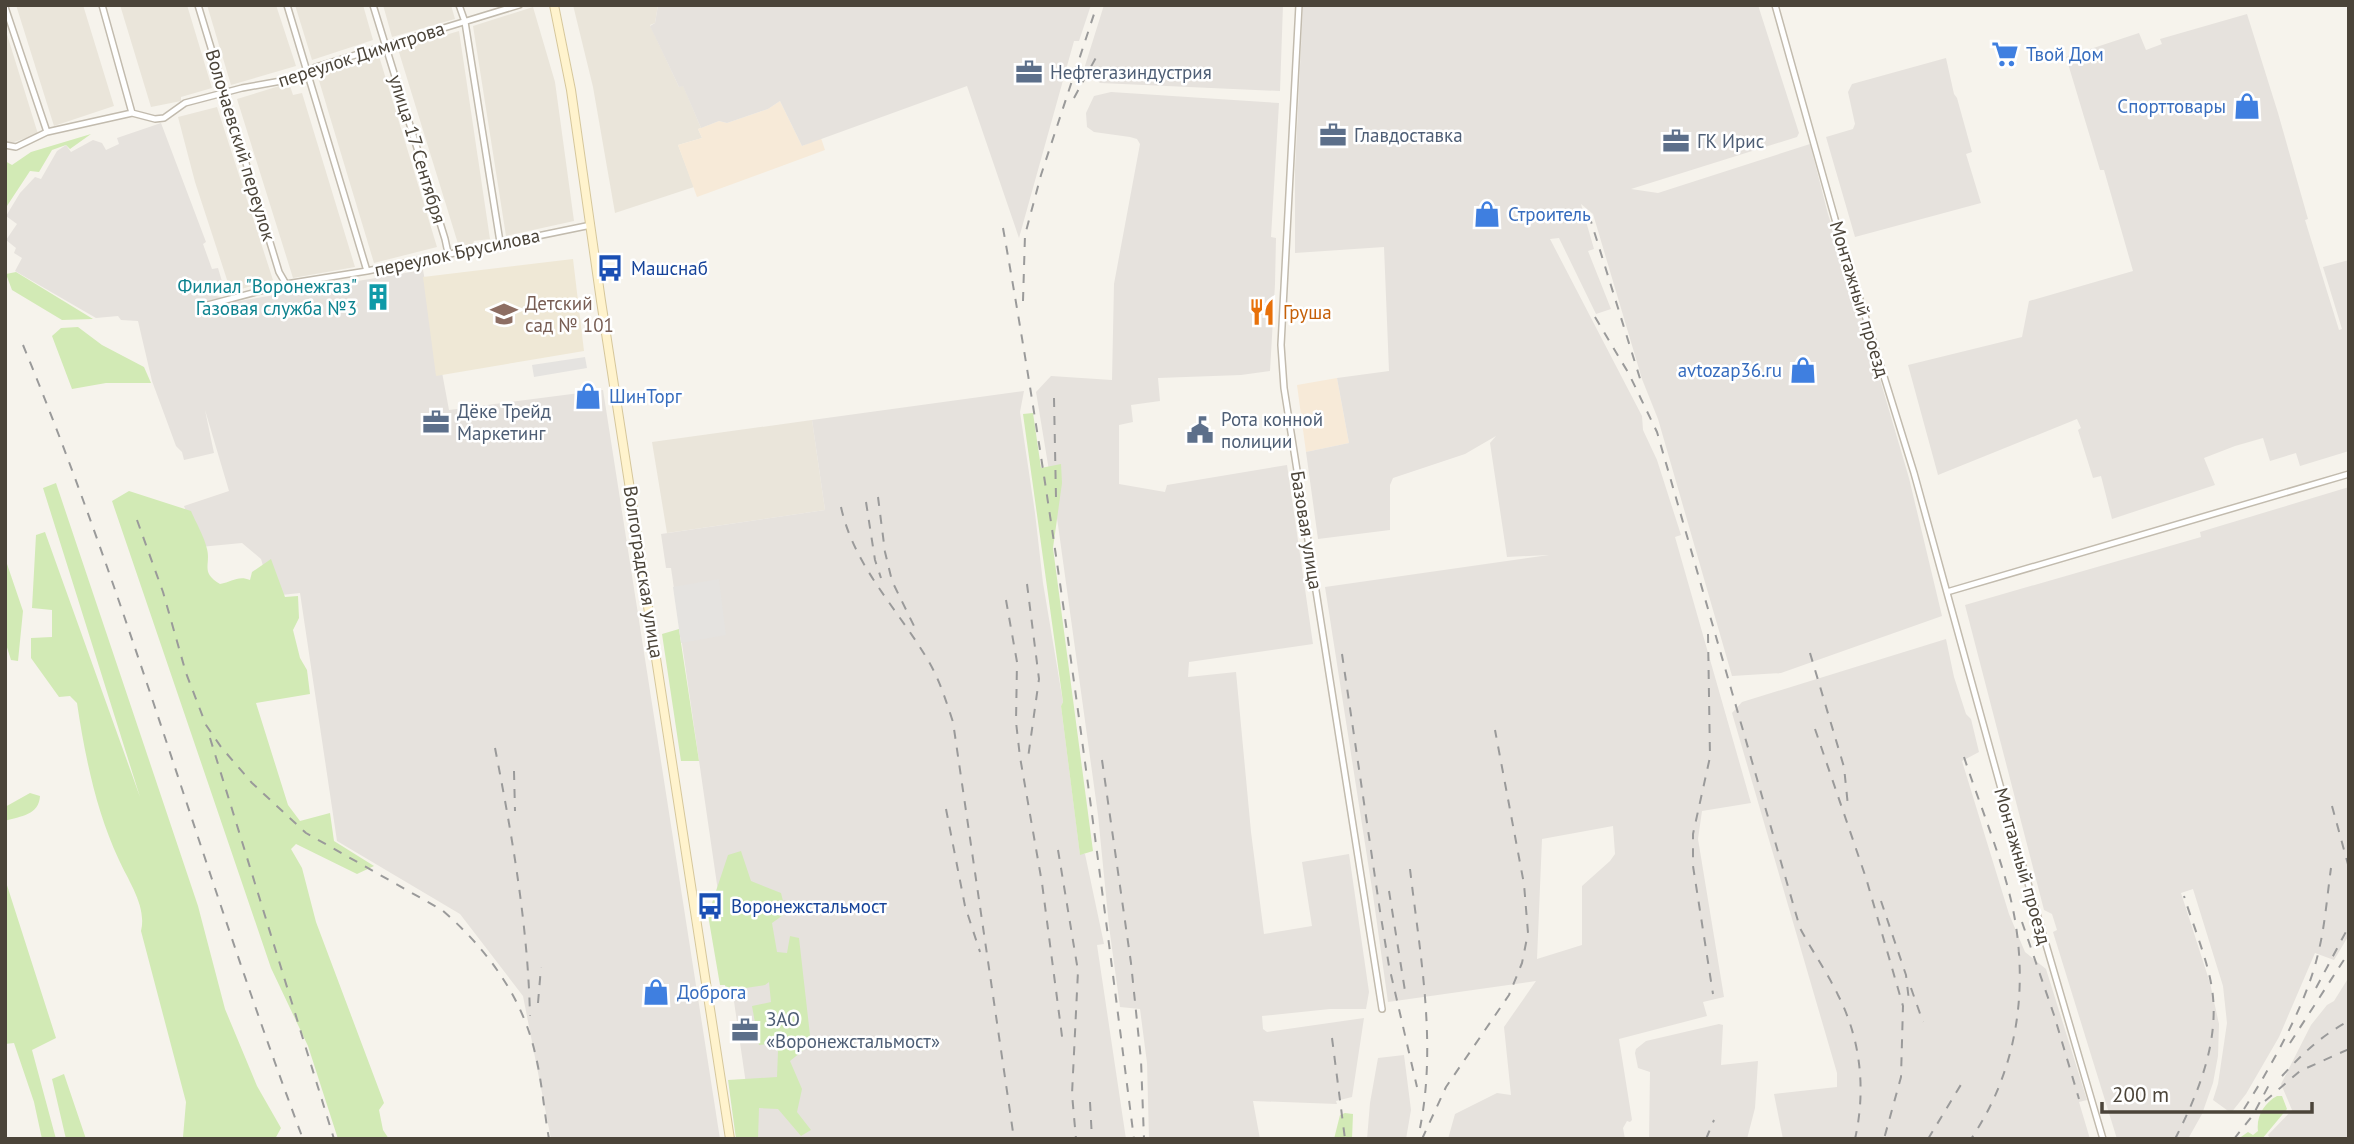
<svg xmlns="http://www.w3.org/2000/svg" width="2354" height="1144" font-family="'PT Sans',sans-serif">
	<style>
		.residential { fill: #eae5da }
		.commercial { fill: #f7ead8 }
		.industrial { fill: #e6e2dd; fill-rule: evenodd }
		.education { fill: #efe8d6 }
		.green { fill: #d2eab5 }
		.parking { fill: #e5e3e0 }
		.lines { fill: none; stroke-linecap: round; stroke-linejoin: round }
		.minor-casing { stroke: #c2bbae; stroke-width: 8 }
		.secondary-casing { stroke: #d6c79b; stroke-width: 10 }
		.minor { stroke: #fff; stroke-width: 5 }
		.secondary { stroke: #fff3cd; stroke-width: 8 }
		.rail { stroke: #9a9a9a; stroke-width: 2; stroke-dasharray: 9 9; stroke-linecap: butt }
		.labels { text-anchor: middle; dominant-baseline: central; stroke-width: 5; stroke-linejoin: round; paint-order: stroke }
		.street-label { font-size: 19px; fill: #4b4439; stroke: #fff }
		.shop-label { font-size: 19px; fill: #366cbe; stroke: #fff; text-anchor: start }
		.service-label { font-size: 19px; fill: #4e5e75; stroke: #fff; text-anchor: start }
		.transit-label { font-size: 19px; fill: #164399; stroke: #fff; text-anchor: start }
		.culture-label { font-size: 19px; fill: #0d838f; stroke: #fff; text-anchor: end }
		.education-label { font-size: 19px; fill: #785e54; stroke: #fff; text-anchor: start }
		.food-label { font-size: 19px; fill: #c56008; stroke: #fff; text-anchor: start }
	</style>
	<rect width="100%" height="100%" fill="#f6f3ec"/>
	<path class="residential" d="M16,5H83L114,106L54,126Z
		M120,5H187L212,88L181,97V101L151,107Z
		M207,5H276L296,66L231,85Z
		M295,5H363L373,40L312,60Z
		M383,5H451L455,19L392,37Z
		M573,5H658L655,23L650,25L679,87L683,85L701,128L698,129L702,138L678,145L694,187L615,213L593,87Z
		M533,7L555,82L574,221L506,236L473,26Z
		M5,28L38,134L5,145Z
		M459,31L490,239L474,241L473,244L459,247L398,49Z
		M379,56L437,247L374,263L317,74Z
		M289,83L293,95L302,93L355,267L293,278L237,99Z
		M217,107L273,280L231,292L195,182L178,117Z
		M812,420L825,510L667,533L652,442Z"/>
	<path class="commercial" d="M780,101L802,146L821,138L825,150L697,197L678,145L702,138L698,129L719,121L727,123L768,109Z
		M1337,378L1349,443L1306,452L1297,385Z"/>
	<path class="industrial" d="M658,5H1091L1079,41H1074L1019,238L967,86L802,146L780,101L768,109L727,123L719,121L701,128L683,86L679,87L650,26L655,23Z
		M1104,5H1283L1280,91L1100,83L1084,69Z
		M1303,5H1758L1799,133L1797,137L1631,189L1658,193L1810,144L1828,214L1869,342L1909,478L1942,616L1781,673L1732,676L1658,419L1642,379L1593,214L1581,204L1594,249L1588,251L1611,309L1596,314L1559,238L1550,239L1642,416L1643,430L1657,460L1681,535L1675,537L1751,803L1702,811L1698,839L1724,997L1703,1002L1707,1016L1619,1039L1632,1120L1630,1122L1627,1121L1623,1128L1625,1139H1448L1455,1114L1497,1093L1511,1095L1504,1027L1536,981L1388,1002L1373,895L1325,587L1549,555L1507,557L1490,443L1496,436L1465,454L1393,478L1390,485V530L1318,539L1306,452L1349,443L1337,378L1389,371L1384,247L1295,253V170ZM1613,826L1615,854L1610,861L1582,886V945L1537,959L1542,839Z
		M2247,14L2278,113L2308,219L2305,220L2339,330L2342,329L2323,267L2349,260V451L2300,466L2296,453L2270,461L2263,438L2235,446L2204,458L2215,485L2112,519L2101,476L2093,478L2078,430L2081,428L2077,419L1938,475L1908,365L2022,337L2029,301L2133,271L2104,170H2100L2066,57L2139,33L2146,50L2162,44L2160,39Z
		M1946,58L1954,94L1957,98L1972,152L1966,154L1981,203L1855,237L1826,137L1853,129L1855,124L1848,92L1852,84Z
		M1111,92L1279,103L1271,237L1276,238L1275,284L1270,371L1241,375L1158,378L1160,401L1131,405L1133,422L1119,425V484L1165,492L1167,485L1287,465L1313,644L1189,662L1188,677L1236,672L1251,832L1264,934L1312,926L1302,862L1349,854L1369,992L1366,1009H1330L1262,1016L1263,1029L1267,1032L1364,1018L1352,1097L1336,1101L1337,1104L1253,1101L1260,1139H1149L1147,1063L1140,1009L1120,1007L1109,926L1098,815L1058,525L1036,392L1051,376L1112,380L1114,284L1140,144L1137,139L1130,137L1094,132L1087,127L1086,113L1094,96Z
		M161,123L206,242L203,244L212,269L218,268L224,288L199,296L207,294L239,301L423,270L449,410L603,390L720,1139H551L523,996L460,914L337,841L300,593L272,596L261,559L242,543L200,547L184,506L229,491L205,410L214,453L184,460L182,452L176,446L152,381L138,321L121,320L118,316L96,318L15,271L22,258L14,253L16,248L6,240L17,224L6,216L20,193L35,177L41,179L57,151L66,145L71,152L93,140L102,143L106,150L119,144L117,138Z
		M1024,391L1020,412L1035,513L1043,583L1063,702L1061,706L1080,854H1085L1104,944L1097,945L1126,1139H754L671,568H666L661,534L825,510L812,420Z
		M2349,487V935L2334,960L2315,953L2279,1037L2246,1094L2231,1113L2213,1100L2218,1084L2227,1023L2223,986L2193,889L2181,893L2210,983L2219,1024L2218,1056L2213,1083L2202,1114L2188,1139H2117L2053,932L2057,930L2052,914L2044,910L1965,605L2201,537L2200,532Z
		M1946,639L1954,677L1966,714L1971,719L1979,752L1962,761L2009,914L2025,952L2046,969L2087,1100L2079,1102L2090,1139H1783L1774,1094L1837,1087V1073L1732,713L1742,702Z
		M2349,977V1139H2270L2268,1135L2292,1110L2281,1084L2311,1025L2327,1005L2334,1001Z
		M1719,1024L1723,1025L1721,1065L1758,1061L1755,1108L1747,1139H1649L1650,1072L1638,1068L1635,1053L1636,1049L1646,1041Z
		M1404,1055L1411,1110L1406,1139H1367L1370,1103L1378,1058Z"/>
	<path class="education" d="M573,259L584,351L436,376L423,277Z"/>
	<path class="green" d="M91,134L70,149L66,145L52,150L39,172L30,171L5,209V161L12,165L31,152Z
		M16,272L93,319L62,320L12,290L6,274Z
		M78,327L102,345L144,367L151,383H106L72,389L52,336L61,328Z
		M1033,413L1041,468L1061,464L1062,483L1053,548L1093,851L1080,855L1061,706L1063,702L1023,414Z
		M56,483L198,906L225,1009L257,1086L281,1128L275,1139L183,1137L186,1102L141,931C147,907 129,882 119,860C96,811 85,756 77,703L70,696L59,697L31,658V638L52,637V610L32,608L36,535L45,532L140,797L43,488Z
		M129,491L191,511C196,523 204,536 207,549C211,565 200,572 220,584C232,582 238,575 250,580L252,572L271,559L285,597L298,596L299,618L293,630L300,658L307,670L310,694L256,703L288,805L300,821L330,813L334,841L374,866L357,874L296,844L291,849L302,868L316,922L384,1103L379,1110L383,1130L389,1139H338L308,1046L271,968L112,501Z
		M5,558L23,611L18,661L11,660L5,641Z
		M679,629L681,643L699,761H681L662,634Z
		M30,793L40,796C39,815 21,816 5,821V807Z
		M741,851L751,881L781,893L786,913L772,923L777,952L787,953L790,936L799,938L811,1044L790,1061L802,1089L797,1112L811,1130L801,1136L778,1109L759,1108L758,1139H736L728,1080L777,1077L778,1051L767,1044L759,1045L752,1006L771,1002L769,982L765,985L726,991L725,985H720L708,915L728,855Z
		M5,879L56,1038L32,1050L56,1139H42L34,1102L14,1043L5,1044Z
		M64,1074L86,1139H66L52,1079Z
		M2277,1096H2282L2287,1109L2262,1139H2238L2248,1132L2253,1135L2258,1131C2256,1117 2264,1103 2277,1096Z
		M1345,1113L1353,1114L1352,1139H1334L1340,1115Z"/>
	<path class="parking" d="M585,357L587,368L534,377L532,365Z
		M719,579L726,635L681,643L673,587Z"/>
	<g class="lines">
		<defs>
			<path id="minor" d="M102,5L132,113
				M198,5L279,272L286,284
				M287,5L367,271
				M373,5L445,239L448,253
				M459,5L465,22L500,242
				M1299,5L1281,345L1284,388L1382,1009
				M1775,5L1835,219L1914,473L2011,825L2103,1139
				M5,7L47,132
				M5,145L16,147L47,132L132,113L155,119L164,118L185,103L242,88L298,78L316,67L519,5
				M200,307L286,284L367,271L591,225
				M1947,592L2349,474"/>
			<path id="secondary" d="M554,5L571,90L601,301L730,1139"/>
		</defs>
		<use href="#minor" class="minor-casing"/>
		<use href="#secondary" class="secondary-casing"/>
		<use href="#minor" class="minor"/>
		<use href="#secondary" class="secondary"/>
		<path class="rail" d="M1074,98L1099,52
			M1589,215L1642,385
			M1003,228C1057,530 1095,835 1134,1139
			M1023,301L1025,235L1041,175L1097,5
			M1595,317L1629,374L1657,432L1800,928C1812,951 1827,972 1838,995C1861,1040 1866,1090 1855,1139
			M23,345C130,604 204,876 303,1139
			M1054,398L1056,498
			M878,497L885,552L892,581L915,628
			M866,502L875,560L881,578
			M841,507C854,567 899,610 929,662C940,681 946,701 953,722L1014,1139
			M137,520L163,592L186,673L206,725L221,747L252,783L306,833L442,910C486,948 522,996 535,1053C542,1081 544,1111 549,1139
			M1027,584L1039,679L1028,758
			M1006,600L1017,662L1016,722L1020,757L1042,883L1063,1044
			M1708,634L1710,757L1693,834V866L1713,994
			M1810,653L1844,767L1848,806
			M1342,654L1380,911L1389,966L1417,1087
			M1815,729L1866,878L1903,1006L1901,1077L1884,1139
			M210,738L334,1139
			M495,748C512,835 528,926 530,1016
			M1964,757C1981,809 2006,867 2015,920C2028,997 2015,1074 1971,1139
			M1102,760L1131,963L1141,1060L1144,1139
			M514,771L515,811
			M2332,806L2349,868
			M946,809L965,906L980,952
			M1058,850L1078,971L1072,1094L1076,1139
			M1410,869C1420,955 1437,1043 1420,1128
			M1389,891L1405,991
			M1881,901L1906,975L1909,1001
			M2022,922L2054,1015L2079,1099
			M1911,988L1923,1022
			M2316,988L2349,926
			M538,1003L541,967
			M1332,1038L1345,1139
			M2290,1043L2349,952
			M2282,1076C2302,1054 2322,1035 2349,1021
			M2265,1101L2300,1071L2349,1049
			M1090,1102L1092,1139
			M2244,1109C2272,1065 2306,1005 2318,954C2325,926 2327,897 2331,868
			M1422,1139L1446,1087L1509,995L1522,963L1528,933L1524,884L1495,730
			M1706,1139L1714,1120
			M1928,1139L1965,1078
			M2175,1139C2198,1094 2220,1041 2212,989C2208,961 2193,925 2184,896
			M2234,1139L2253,1115L2270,1083"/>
	</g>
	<defs>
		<symbol id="supermarket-bare" viewBox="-9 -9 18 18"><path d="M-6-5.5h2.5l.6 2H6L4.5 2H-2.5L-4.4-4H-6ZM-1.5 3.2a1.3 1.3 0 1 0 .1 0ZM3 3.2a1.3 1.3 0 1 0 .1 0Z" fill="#3f7fe0" stroke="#fff" stroke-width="2.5" paint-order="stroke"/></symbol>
		<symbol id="office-bare" viewBox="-9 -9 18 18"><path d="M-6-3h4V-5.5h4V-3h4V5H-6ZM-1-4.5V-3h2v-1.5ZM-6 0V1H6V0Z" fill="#5c6f8a" stroke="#fff" stroke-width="2.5" paint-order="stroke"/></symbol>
		<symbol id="shop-bare" viewBox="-9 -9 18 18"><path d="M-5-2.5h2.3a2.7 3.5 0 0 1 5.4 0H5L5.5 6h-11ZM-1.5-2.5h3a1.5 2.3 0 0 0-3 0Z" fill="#3f7fe0" stroke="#fff" stroke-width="2.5" paint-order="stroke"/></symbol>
		<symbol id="bus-bare" viewBox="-9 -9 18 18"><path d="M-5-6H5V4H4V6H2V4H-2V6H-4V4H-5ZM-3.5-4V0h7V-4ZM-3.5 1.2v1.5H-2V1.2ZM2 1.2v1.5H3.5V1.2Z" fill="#1a4fb4" stroke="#fff" stroke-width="2.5" paint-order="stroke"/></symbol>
		<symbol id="building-bare" viewBox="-9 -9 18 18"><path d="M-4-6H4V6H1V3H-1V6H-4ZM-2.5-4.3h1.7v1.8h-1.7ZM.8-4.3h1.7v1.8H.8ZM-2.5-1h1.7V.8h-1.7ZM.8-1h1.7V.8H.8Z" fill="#0f9aa8" stroke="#fff" stroke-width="2.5" paint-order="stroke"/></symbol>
		<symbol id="restaurant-bare" viewBox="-9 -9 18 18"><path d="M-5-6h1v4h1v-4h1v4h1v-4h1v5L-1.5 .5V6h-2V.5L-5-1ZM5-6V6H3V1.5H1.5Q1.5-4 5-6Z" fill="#e8710a" stroke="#fff" stroke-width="2.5" paint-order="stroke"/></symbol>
		<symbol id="school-bare" viewBox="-9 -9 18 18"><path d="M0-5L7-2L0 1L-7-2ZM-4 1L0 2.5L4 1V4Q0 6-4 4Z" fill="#8d6e63" stroke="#fff" stroke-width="2.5" paint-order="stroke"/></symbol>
		<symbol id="civic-bare" viewBox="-9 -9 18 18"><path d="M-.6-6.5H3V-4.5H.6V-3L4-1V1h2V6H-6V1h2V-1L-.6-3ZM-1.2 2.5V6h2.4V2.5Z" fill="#5c6f8a" stroke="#fff" stroke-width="2.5" paint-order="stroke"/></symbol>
	</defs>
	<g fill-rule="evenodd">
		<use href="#supermarket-bare" x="1986" y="35" width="38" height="38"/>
		<use href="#office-bare" x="1010" y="53" width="38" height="38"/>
		<use href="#shop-bare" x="2228" y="87" width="38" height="38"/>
		<use href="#office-bare" x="1314" y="116" width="38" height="38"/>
		<use href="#office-bare" x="1657" y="122" width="38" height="38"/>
		<use href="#shop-bare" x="1468" y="195" width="38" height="38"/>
		<use href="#bus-bare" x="591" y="249" width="38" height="38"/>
		<use href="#building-bare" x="359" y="278" width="38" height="38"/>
		<use href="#restaurant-bare" x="1243" y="293" width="38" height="38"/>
		<use href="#school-bare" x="485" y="295" width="38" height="38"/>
		<use href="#shop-bare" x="1784" y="351" width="38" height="38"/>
		<use href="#shop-bare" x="569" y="377" width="38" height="38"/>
		<use href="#office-bare" x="417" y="403" width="38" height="38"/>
		<use href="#civic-bare" x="1181" y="411" width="38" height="38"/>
		<use href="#bus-bare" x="691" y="887" width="38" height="38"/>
		<use href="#shop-bare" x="637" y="973" width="38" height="38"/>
		<use href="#office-bare" x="726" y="1011" width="38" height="38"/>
	</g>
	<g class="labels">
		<g class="street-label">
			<text transform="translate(361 54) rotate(-18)">переулок Димитрова</text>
			<text transform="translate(241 145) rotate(73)">Волочаевский переулок</text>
			<text transform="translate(418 149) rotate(73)">улица 17 Сентября</text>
			<text transform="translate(457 252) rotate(-12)">переулок Брусилова</text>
			<text transform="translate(1860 299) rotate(73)">Монтажный проезд</text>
			<text transform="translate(1307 530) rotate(81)">Базовая улица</text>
			<text transform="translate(644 572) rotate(81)">Волгоградская улица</text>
			<text transform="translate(2023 866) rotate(74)">Монтажный проезд</text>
		</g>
		<g class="shop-label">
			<text x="2026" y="54">Твой Дом</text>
			<text x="2226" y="106" text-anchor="end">Спорттовары</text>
			<text x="1508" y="214">Строитель</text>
			<text x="1782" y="370" text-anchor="end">avtozap36.ru</text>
			<text x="609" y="396">ШинТорг</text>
			<text x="677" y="992">Доброга</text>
		</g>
		<g class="service-label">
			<text x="1050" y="72">Нефтегазиндустрия</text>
			<text x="1354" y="135">Главдоставка</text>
			<text x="1697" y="141">ГК Ирис</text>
			<text x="457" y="411">Дёке Трейд<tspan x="457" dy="22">Маркетинг</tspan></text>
			<text x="1221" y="419">Рота конной<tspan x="1221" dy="22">полиции</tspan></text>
			<text x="766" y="1019">ЗАО<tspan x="766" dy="22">«Воронежстальмост»</tspan></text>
		</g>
		<g class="transit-label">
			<text x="631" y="268">Машснаб</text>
			<text x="731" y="906">Воронежстальмост</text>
		</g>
		<g class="culture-label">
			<text x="357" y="286">Филиал "Воронежгаз"<tspan x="357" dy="22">Газовая служба №3</tspan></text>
		</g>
		<g class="education-label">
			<text x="525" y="303">Детский<tspan x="525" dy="22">сад № 101</tspan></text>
		</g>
		<g class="food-label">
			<text x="1283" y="312">Груша</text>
		</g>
	</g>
	<rect width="2354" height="1144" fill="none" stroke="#4b4439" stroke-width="14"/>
	<path d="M2102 1102v10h210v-10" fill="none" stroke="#4b4439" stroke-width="3.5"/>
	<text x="2112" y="1102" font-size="21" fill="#4b4439" stroke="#ffffff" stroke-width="5" paint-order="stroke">200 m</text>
</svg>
